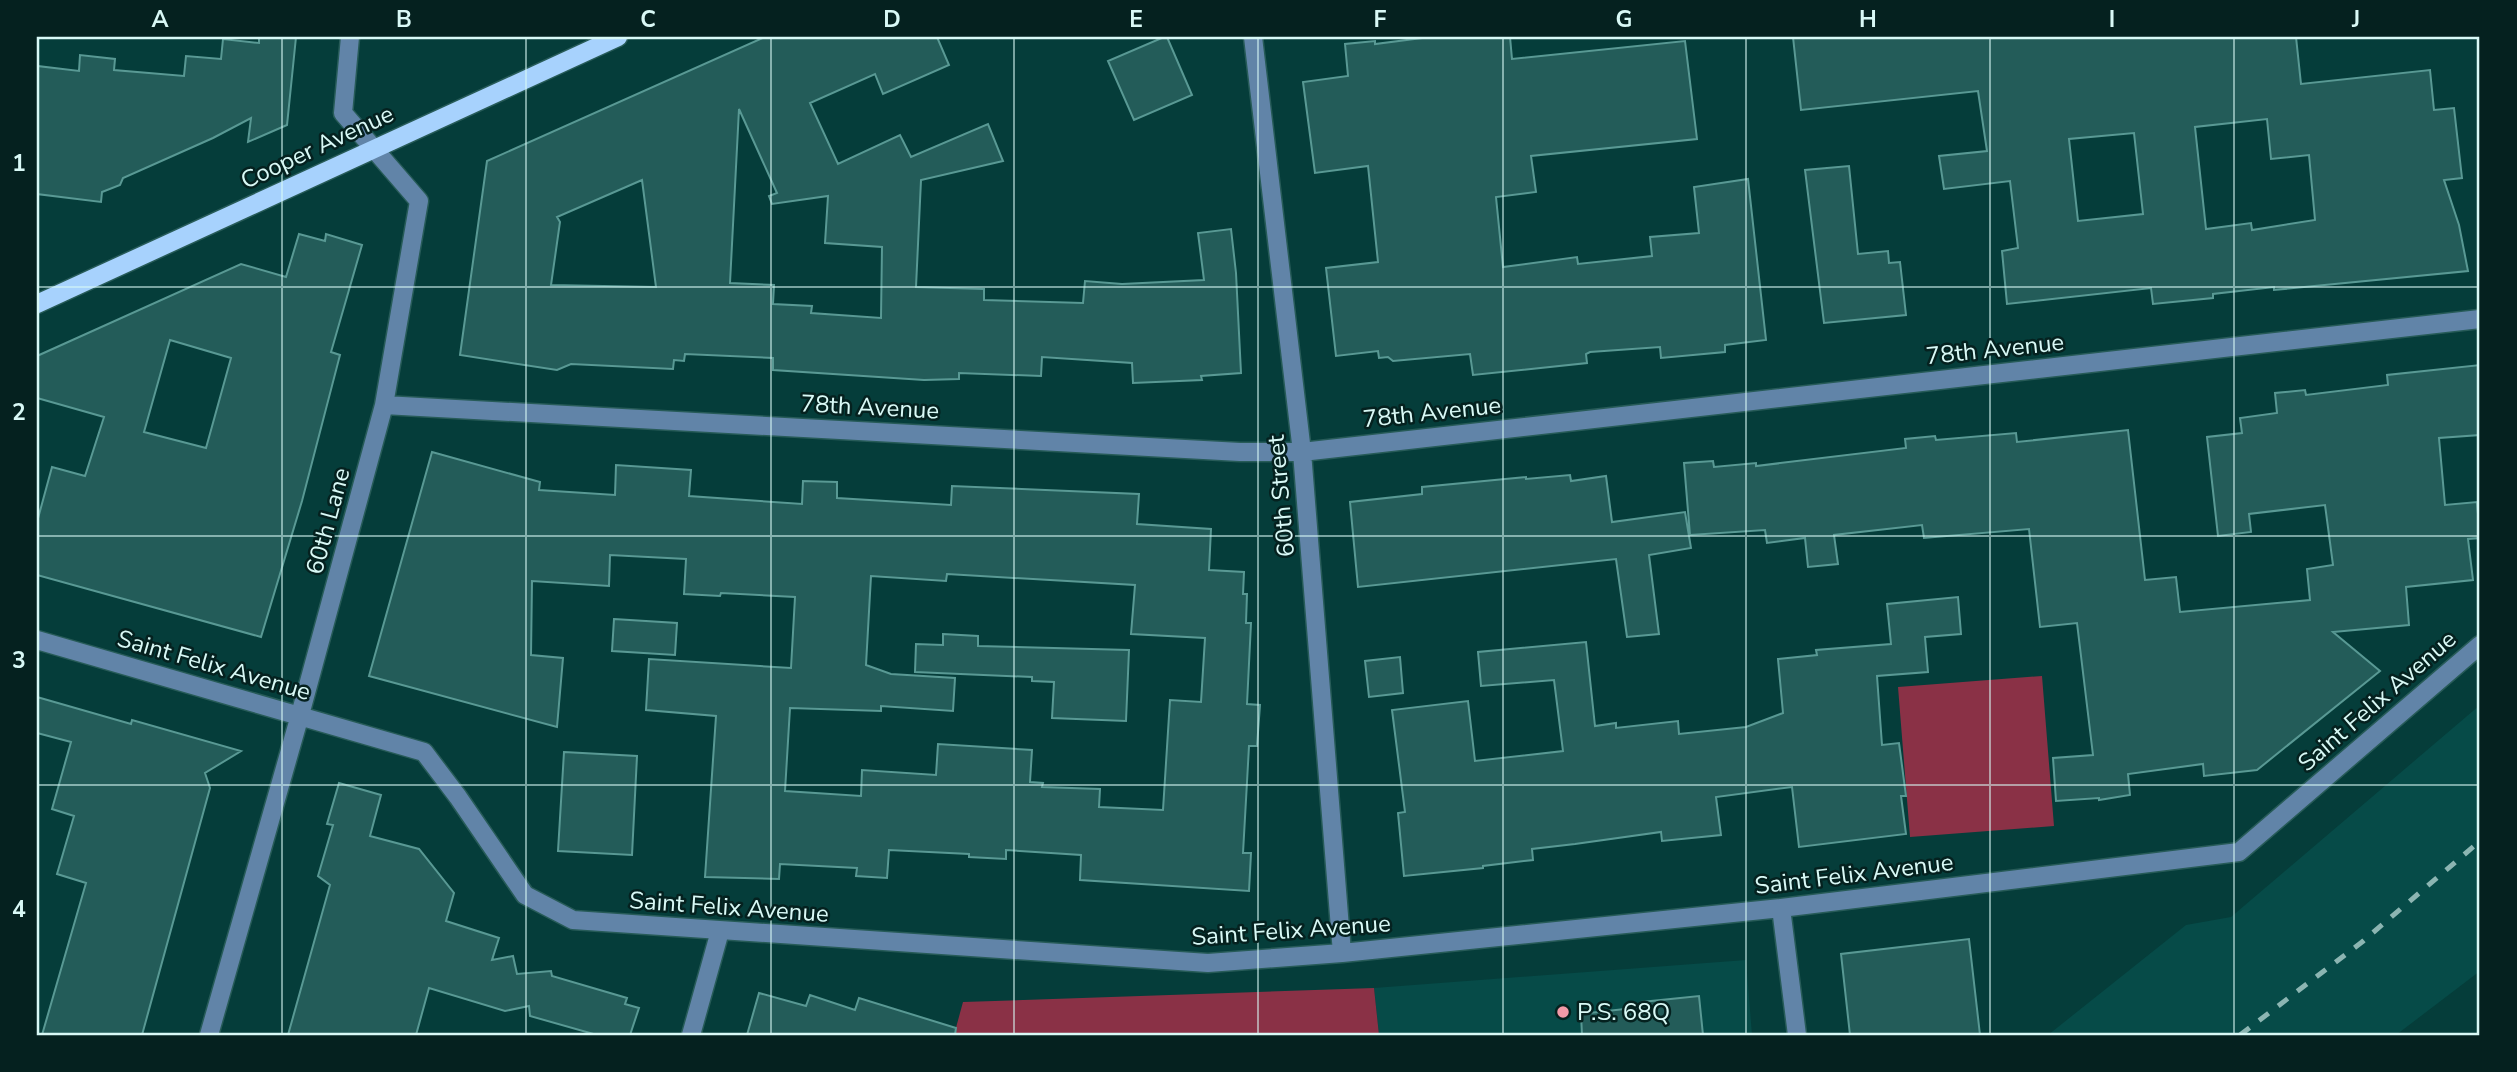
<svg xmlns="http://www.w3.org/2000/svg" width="2517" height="1072" font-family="'Nunito Sans',sans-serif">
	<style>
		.built { fill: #064b48 }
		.green { fill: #8a3146 }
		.building { fill: #235c59; stroke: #599994; stroke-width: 2; fill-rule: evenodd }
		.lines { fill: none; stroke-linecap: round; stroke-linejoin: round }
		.minor-casing { stroke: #275b58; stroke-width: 21 }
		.major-casing { stroke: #275b58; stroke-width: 21 }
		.minor { stroke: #6184a8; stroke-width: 18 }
		.major { stroke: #a7d2fd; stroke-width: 18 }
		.rail { stroke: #8cb5b2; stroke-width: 5; stroke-dasharray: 12 12; stroke-linecap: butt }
		.grid { fill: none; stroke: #d9f9f6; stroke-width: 2; stroke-opacity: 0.55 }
		.poi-dot { fill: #f39aa8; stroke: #05211f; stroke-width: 2.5 }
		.labels { text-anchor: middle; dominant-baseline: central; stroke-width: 5; stroke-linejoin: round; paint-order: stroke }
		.street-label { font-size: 24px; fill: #d9f9f6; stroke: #05211f }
		.poi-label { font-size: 24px; fill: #d9f9f6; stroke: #05211f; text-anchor: start }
		.neatline { fill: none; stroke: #d9f9f6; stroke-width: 2.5 }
		.grid-label { font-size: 23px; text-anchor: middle; font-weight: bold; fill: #d9f9f6 }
	</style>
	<rect width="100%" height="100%" fill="#053d3a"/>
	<path class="built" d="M2480,705V971L2396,1035H2048L2186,925L2231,917Z
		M1746,960L1752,1035H1379L1374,988Z"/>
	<path class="green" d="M2042,676L2054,826L1910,837L1898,687Z
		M1374,988L1379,1035H954L963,1002Z"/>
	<path class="building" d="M259,37H296L287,125L248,142L251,118L213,138L123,178L120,185L102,192L101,202L37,194V66L79,71L80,55L115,59L114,70L184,76L186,56L221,59L223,39L259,43Z
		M765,37H937L949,65L883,94L875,74L810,103L838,164L900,135L911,157L988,124L1003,161L921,180L916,287L984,289V300L1083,303L1085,281L1122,284L1204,280L1198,233L1231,229L1236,273L1241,373L1201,376L1202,380L1133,383L1132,363L1042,357L1041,376L959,373V379L924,380L773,370V358L685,354L684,361L674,360L673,369L571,364L557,370L460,355L487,161ZM739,109L777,193L769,196L772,204L828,196L825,243L882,247L881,318L811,313L812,306L773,304L774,285L730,283ZM642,180L656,287L551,285L560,222L557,217Z
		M1164,37H1167L1192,95L1134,120L1108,61Z
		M1430,37H1510L1512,59L1685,41L1697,139L1531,156L1536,192L1496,197L1503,267L1577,257L1578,264L1652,256L1650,237L1699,233L1694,187L1748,179L1766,340L1725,345V352L1661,358L1660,347L1590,352L1586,354L1587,363L1473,375L1470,354L1393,361L1388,357L1379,358L1378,351L1336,356L1326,268L1378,262L1368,166L1315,173L1303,82L1348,76L1345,44L1375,41V44Z
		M1793,37H2296L2301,84L2430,70L2434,110L2454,108L2462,178L2444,180L2459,225L2468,271L2274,290V287L2213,294V298L2153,304L2151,288L2007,304L2002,251L2018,248L2010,181L1944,189L1939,156L1987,151L1978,91L1801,110ZM2267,119L2271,159L2309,155L2315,220L2252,230L2251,223L2206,229L2195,127ZM2134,133L2143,214L2078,221L2069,139Z
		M1849,166L1858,254L1888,251L1889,263L1900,262L1906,315L1824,323L1805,170Z
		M299,234L325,241L326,234L362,245L331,352L340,355L302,501L261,637L37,575V522L52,467L85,476L104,417L37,398V356L241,264L286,277ZM170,340L231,358L206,448L144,432Z
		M2480,365V435L2439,438L2445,505L2477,502L2480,538L2468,539L2473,580L2406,587L2409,625L2333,632L2380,671L2257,770L2204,776L2203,764L2128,774L2130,795L2099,800V798L2056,801L2053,758L2093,755L2077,623L2040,627L2029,529L1924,538L1922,525L1834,535L1838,564L1808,567L1805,538L1767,543L1765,530L1690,535L1684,463L1713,461L1714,467L1756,463V466L1906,448L1905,439L1935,436L1936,440L2016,433L2017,442L2128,430L2145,580L2176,577L2180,612L2310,600L2307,569L2333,565L2325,505L2249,514L2251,532L2218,536L2207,437L2242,433L2240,418L2277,413L2275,393L2305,390L2306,395L2388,385L2387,375Z
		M432,452L540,482L539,490L615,495L616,465L691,470L689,496L802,504L803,481L837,482V498L951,505L952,486L1139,494L1137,524L1211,529L1209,570L1244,572L1243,594H1247L1246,623H1251L1247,704L1260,705L1257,746H1249L1247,782L1243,853H1251L1249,891L1080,880L1081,855L1006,850V859L969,857V854L889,850L887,878L856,876L857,868L780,864L779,879L705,877L716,716L646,710L649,659L791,668L795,597L721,593L720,596L684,594L686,559L610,555L609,586L532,581L531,655L563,658L557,727L369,676ZM947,574L1135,585L1131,634L1205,638L1201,702L1170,700L1163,810L1099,807L1100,789L1042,787L1043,783L1030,782L1032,750L938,744L936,775L862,770L861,796L785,791L790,708L881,711V706L953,711L955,678L891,674L866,665L871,576L946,581Z
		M1570,475L1571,481L1606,476L1612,522L1685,512L1691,548L1649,555L1659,634L1627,637L1616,559L1358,587L1350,502L1422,494V487L1526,477V479Z
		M1958,597L1961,634L1925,637L1928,672L1877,676L1882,745L1899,743L1906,796H1901L1906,834L1799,847L1792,787L1716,797L1721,835L1662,841L1661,832L1575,844L1532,849L1533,860L1483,866V868L1404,876L1398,813L1405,812L1392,710L1468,701L1475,761L1563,751L1554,680L1481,686L1478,652L1586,642L1595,726L1616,723V728L1678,721L1679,734L1746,727L1783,713L1778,659L1817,655L1816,650L1891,644L1887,604Z
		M614,619L677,623L675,655L612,651Z
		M943,634L978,636V646L1129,650L1126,721L1052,718L1054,682L1032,681V677L915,672L916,644L943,645Z
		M1400,657L1403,693L1369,697L1365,661Z
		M37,697L131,724L132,720L241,751L205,773L210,788L142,1035H42L86,883L57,874L74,816L52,809L71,742L37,733Z
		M564,752L637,756L632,855L558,851Z
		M339,783L381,795L370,836L419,849L454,893L446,921L499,938L492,960L513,956L517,974L551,971L552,976L627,998L625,1004L639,1008L630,1035H597L530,1016L529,1006L505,1011L429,988L416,1035H288L330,885L318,876L333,825L327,824Z
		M1969,939L1980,1035H1850L1841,954Z
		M759,993L806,1006L810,995L855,1010L859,998L956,1028L955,1035H747Z
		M1699,996L1703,1035H1582L1581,1014L1643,1007L1642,1002Z"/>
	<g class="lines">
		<defs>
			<path id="minor" d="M1253,37L1302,452L1342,953
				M384,405L1240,452H1302L2480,319
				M37,640L424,752L458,797L525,895L573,920L1208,963L1342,953L1781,908L2239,852L2480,645
				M1781,908L1797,1035
				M209,1035L300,715L384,405L419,201L343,113L350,37
				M691,1035L720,931"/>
			<path id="major" d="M37,304L618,37"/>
		</defs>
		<use href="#minor" class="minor-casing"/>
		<use href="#major" class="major-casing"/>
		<use href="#minor" class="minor"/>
		<use href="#major" class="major"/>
		<path class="rail" d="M2240,1035L2362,942L2480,841"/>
	</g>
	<path class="grid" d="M282,37V1035M526,37V1035M771,37V1035M1014,37V1035M1258,37V1035M1503,37V1035M1746,37V1035M1990,37V1035M2234,37V1035M37,287H2480M37,536H2480M37,785H2480"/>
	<circle class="poi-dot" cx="1563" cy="1012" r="7"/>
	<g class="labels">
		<g class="street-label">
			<text transform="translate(317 147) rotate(-25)">Cooper Avenue</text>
			<text transform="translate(1995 349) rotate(-6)">78th Avenue</text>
			<text transform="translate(870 407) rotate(3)">78th Avenue</text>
			<text transform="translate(1432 412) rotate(-6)">78th Avenue</text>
			<text transform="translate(1281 496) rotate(-95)">60th Street</text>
			<text transform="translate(328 521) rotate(-75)">60th Lane</text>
			<text transform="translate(214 665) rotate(16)">Saint Felix Avenue</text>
			<text transform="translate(2377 701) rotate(-41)">Saint Felix Avenue</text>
			<text transform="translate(1854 874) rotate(-7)">Saint Felix Avenue</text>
			<text transform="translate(729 907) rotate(4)">Saint Felix Avenue</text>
			<text transform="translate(1291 930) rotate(-4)">Saint Felix Avenue</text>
		</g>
		<g class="poi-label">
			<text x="1577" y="1012">P.S. 68Q</text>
		</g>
	</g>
	<rect width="2517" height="1072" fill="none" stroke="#05211f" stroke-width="77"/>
	<rect x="38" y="38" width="2440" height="996" class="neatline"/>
	<g class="grid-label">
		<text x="160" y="27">A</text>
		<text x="404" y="27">B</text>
		<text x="648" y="27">C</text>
		<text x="892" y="27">D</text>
		<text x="1136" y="27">E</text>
		<text x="1380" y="27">F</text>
		<text x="1624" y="27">G</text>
		<text x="1868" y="27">H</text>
		<text x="2112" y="27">I</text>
		<text x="2356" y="27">J</text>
		<text x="19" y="171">1</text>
		<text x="19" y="420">2</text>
		<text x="19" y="668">3</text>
		<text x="19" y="917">4</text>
	</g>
</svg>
